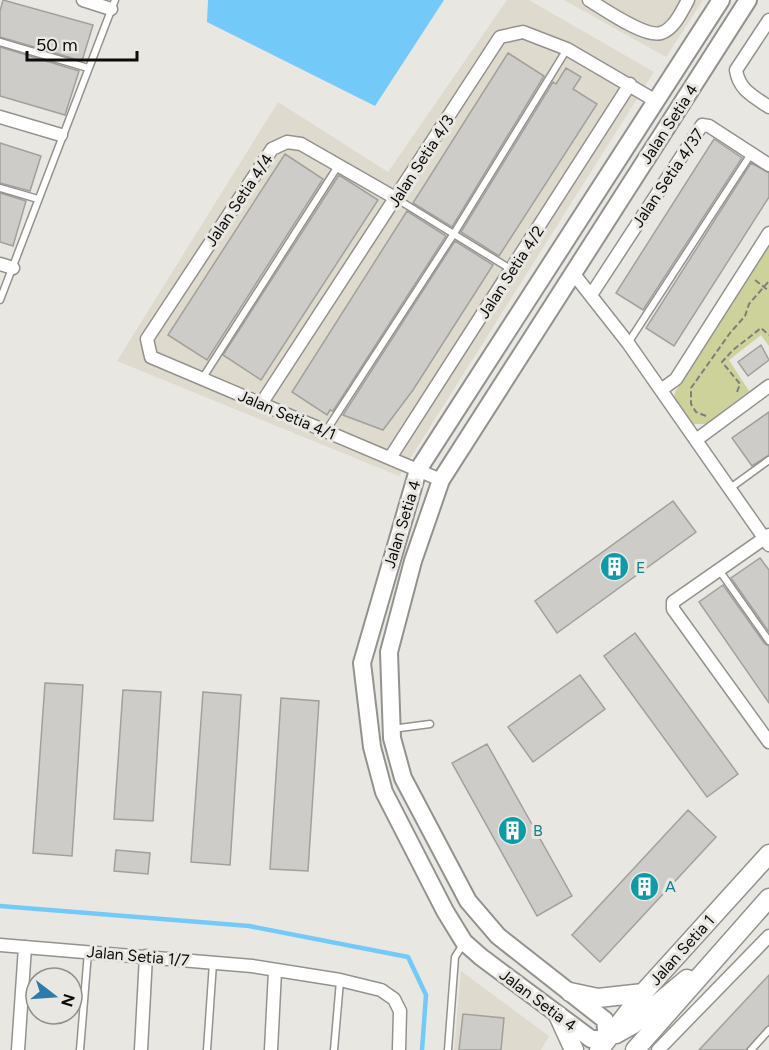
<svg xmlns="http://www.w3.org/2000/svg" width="769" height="1050" font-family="Figtree,sans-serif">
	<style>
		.built { fill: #dfdace }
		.green { fill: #ccd299 }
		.water { fill: #73c9f7 }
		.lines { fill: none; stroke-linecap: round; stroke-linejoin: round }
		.stream { stroke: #73c9f7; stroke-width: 4.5 }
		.building { fill: #ceccc8; stroke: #a2a09c; stroke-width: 1.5 }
		.lane-casing { stroke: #94928e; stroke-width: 9 }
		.street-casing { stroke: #94928e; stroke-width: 15 }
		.secondary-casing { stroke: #94928e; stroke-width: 20 }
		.primary-casing { stroke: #94928e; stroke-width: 21 }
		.path { stroke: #7f7e7b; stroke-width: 2; stroke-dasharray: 6 3; stroke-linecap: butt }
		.lane { stroke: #fff; stroke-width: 6 }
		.street { stroke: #fff; stroke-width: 12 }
		.secondary { stroke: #fff; stroke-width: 16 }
		.primary { stroke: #fff; stroke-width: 18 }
		.labels { text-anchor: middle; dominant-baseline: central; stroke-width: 6; stroke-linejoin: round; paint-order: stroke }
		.street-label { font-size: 16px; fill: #0d0c0b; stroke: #e8e7e2 }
		.culture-label { font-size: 16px; fill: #0d838f; stroke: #e8e7e2; text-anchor: start }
	</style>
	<rect width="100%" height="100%" fill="#e8e7e2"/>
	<path class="built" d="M507,0H529L654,72L399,476L117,361L278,102L388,172Z
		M564,0H703L666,57Z
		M461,971L549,1036L541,1050H454Z"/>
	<path class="green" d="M769,246V346L761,335L729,360L749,391L705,424H691L674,398L675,392Z"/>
	<path class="water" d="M208,0H444L375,106L207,22Z"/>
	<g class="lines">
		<path class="stream" d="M0,906L249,926L408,957L426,995L422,1050"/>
	</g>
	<path class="building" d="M3,0L93,25L82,61L0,37V11Z
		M0,47L79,71L65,115L0,96Z
		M508,53L544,76L452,227L413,203Z
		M566,68L581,77L573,89L597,104L499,256L461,232L553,82L556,84Z
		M714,139L742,158L643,310L616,293Z
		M0,143L41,156L30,191L0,183Z
		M285,154L323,179L207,360L168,335Z
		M751,163L769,173V197L674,346L646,328Z
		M339,175L378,200L261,380L223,355Z
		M0,193L26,201L13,246L0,242Z
		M407,211L446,236L333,411L330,410L327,415L292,392Z
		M455,241L493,265L413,390L383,430L343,415Z
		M761,345L769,360L748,376L738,362Z
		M769,412V455L752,466L732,438Z
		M673,501L696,532L557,633L535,601Z
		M760,558L769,570V632L731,578Z
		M723,585L765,644L769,646V703L699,602Z
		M635,633L738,774L707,797L604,656Z
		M580,675L605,709L533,762L508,727Z
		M45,683L83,685L72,856L33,853Z
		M123,690L161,692L153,821L114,819Z
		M203,692L241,695L230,865L191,862Z
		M281,698L319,701L308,871L270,869Z
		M487,744L572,896L537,916L452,763Z
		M688,810L716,837L600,962L572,935Z
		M116,850L150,853L148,874L114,871Z
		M769,975V1025L746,1050H699Z
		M463,1014L504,1018L501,1050H459Z"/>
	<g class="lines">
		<defs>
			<path id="lane" d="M0,42L88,68
				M0,188L38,199
				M397,199L512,270
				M0,300L115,0
				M628,343L751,154
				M202,379L338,166
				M326,431L453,235L567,49
				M729,489L769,460
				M719,570L769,641
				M392,729L430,724
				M80,1050L88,952
				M207,1050L213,963
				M334,1050L340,981
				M448,1050L455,957L464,943
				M751,1050L769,1030"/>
			<path id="street" d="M83,0L111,9
				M589,0C604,9 645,38 661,33C674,29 682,11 688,0
				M769,20L736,70C739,90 753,96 769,107
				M0,117L61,135
				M397,199L301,144L287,142L272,149L147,339L151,357L441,480
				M0,264L13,268
				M573,273L628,343L769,545
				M591,295L702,125L709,126L769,165
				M661,390L676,379L769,233
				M261,404L500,37L523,32L567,49L656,101
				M696,440L769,386
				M390,458L630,84
				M769,535L673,602V609L769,742
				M0,945L252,966L340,980L381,990L394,999L400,1011L399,1050
				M18,1050L25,947
				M141,1050L146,956
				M271,1050L275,971
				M658,1050L769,936"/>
			<path id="secondary" d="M721,0L418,470L362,663L372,747L384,792L445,911L464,942L481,957L591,1039H607L605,1020L498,936L468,901L403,778L392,738L389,652L413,561L441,480L748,0"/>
			<path id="primary" d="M570,992L598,998L643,993
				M558,1015L574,1050
				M616,1034L632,1025L687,979
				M599,1050L643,993L769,854
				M635,1050L769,898"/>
		</defs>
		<use href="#lane" class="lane-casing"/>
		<use href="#street" class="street-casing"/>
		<use href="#secondary" class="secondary-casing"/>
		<use href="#primary" class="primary-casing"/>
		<path class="path" d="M755,280L769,291
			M737,392L740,384L722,362L733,350L761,328L769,335
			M706,416L696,412L691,404V388L730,333L745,316L749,304L769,281"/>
		<use href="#lane" class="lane"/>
		<use href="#street" class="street"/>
		<use href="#secondary" class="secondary"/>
		<use href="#primary" class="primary"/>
	</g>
	<defs>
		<symbol id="building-disc" viewBox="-11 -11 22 22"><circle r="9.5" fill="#0f9aa8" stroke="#e8e7e2"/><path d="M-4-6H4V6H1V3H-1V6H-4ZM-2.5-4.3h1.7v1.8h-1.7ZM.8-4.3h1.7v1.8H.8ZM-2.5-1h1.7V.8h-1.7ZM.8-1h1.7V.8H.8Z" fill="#fff"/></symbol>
	</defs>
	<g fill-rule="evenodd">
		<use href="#building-disc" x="598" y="550" width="33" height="33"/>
		<use href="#building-disc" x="496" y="814" width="33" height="33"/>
		<use href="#building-disc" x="628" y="870" width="33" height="33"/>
	</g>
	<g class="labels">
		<g class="street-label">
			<text transform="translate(669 124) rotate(-57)">Jalan Setia 4</text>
			<text transform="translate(421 161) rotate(-57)">Jalan Setia 4/3</text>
			<text transform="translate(668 178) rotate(-56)">Jalan Setia 4/37</text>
			<text transform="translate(239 200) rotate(-56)">Jalan Setia 4/4</text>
			<text transform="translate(511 272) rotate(-57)">Jalan Setia 4/2</text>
			<text transform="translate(287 415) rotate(23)">Jalan Setia 4/1</text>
			<text transform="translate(402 524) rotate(-73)">Jalan Setia 4</text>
			<text transform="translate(682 950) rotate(-48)">Jalan Setia 1</text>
			<text transform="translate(138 956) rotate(5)">Jalan Setia 1/7</text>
			<text transform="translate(538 1000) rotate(37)">Jalan Setia 4</text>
		</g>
		<g class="culture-label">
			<text x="636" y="567">E</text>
			<text x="533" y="830">B</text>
			<text x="665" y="886">A</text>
		</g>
	</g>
	<g transform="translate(54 996) rotate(107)"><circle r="28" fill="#e8e7e2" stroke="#908f8c" stroke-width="1.5"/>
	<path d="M0-4.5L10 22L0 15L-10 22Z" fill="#2d7bad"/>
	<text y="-9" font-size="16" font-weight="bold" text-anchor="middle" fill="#0d0c0b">N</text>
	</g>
	<path d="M27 51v9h110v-9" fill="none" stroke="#0d0c0b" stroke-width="3"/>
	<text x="36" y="51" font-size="18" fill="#0d0c0b" stroke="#e8e7e2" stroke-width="4.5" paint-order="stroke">50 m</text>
</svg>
